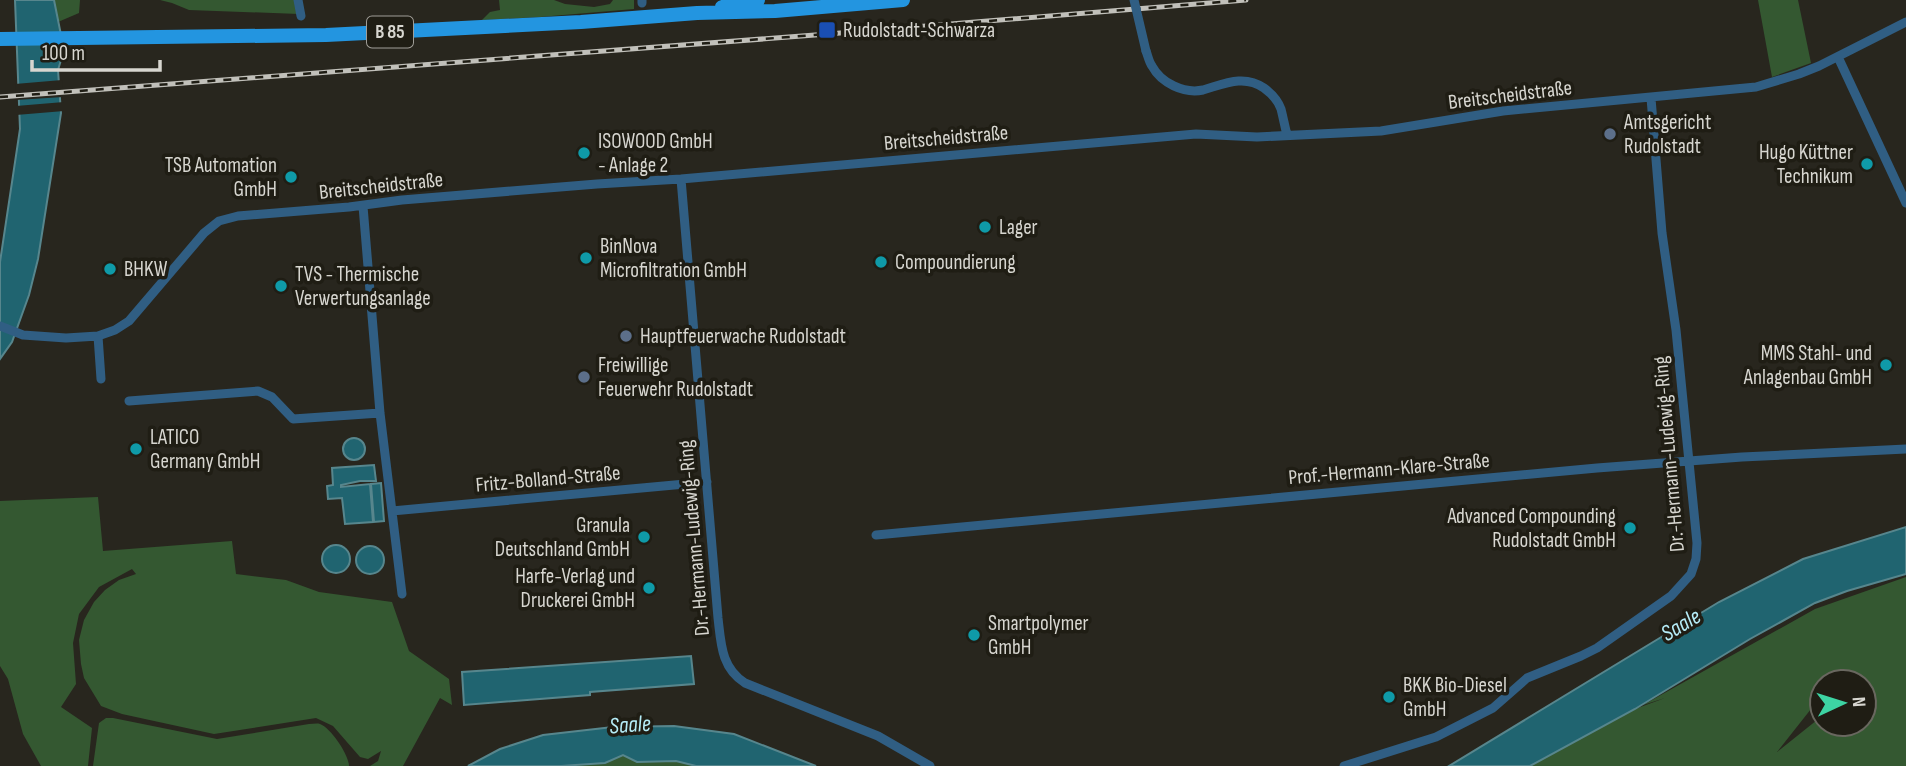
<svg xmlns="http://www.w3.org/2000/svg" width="1906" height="766" font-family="'Sofia Sans Condensed',sans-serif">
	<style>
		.green { fill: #345831; fill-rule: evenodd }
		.water { fill: #206470; stroke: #57868d; stroke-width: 2 }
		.pier { fill: #28261e }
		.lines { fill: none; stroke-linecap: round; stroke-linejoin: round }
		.minor { stroke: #305e83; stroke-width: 9 }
		.primary { stroke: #2395e0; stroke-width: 14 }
		.rail-casing { stroke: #c1c0ba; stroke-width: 5 }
		.rail { stroke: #1f1d14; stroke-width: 2.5; stroke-dasharray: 8; stroke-linecap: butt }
		.minor-bridge { stroke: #305e83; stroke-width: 9 }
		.transit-dot { fill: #1a4fb4; stroke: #1f1d14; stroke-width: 2.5 }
		.service-dot { fill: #5c6f8a; stroke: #1f1d14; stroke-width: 2.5 }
		.culture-dot { fill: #0f9aa8; stroke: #1f1d14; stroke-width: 2.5 }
		.labels { text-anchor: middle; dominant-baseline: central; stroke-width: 7; stroke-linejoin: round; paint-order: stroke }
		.shield { fill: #1f1d14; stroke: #a09e98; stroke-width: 2 }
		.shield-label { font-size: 19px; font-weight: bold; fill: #d7d6d0 }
		.poi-label { font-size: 21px; fill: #d7d6d0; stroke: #1f1d14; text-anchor: start }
		.street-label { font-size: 21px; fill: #d7d6d0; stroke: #1f1d14 }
		.water-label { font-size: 23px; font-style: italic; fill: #b5ecf7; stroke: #1f1d14 }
	</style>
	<rect width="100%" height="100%" fill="#28261e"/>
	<path class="green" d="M54,0H80L79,13L58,22Z
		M160,0H295L299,14L189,10L172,3Z
		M499,0H554L565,4L594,7L610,4L613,0H634V9L540,17L482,20L490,12L500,10Z
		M1758,0H1798L1811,63L1772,77Z
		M98,497L103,551L232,541L236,574L286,580L319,592L392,602L409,651L449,679L452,705L440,698L403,766H370L378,761L381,751L368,759L360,757L333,726L316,718L214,734L122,714L101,706L84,678L81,664L79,640L84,620L94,602L105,590L119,580L136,574L132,569L99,587L79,614L73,643L76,684L61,707L92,728L88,766H41L23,734L8,679L0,666V501Z
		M1906,577V766H1530L1635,709L1665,698L1643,705L1815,609ZM1822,682H1864V724H1822V716L1777,752L1811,709H1817L1822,713Z
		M106,718H113L217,739L309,724C313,724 317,723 320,724C331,728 349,755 349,766H93L99,723Z
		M623,755L637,762L676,761L696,766H561L605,763Z"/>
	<path class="water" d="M15,0H54L64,50L58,70L61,113L38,259L29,295L12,342L0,359V262L20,129Z
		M343 449a11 11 0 1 1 22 0a11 11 0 1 1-22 0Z
		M374,465L376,481H360L341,485V487L370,484L373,522L345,524L342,498L328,499L327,486L333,485L332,468Z
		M381,483L384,521L374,522L371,484Z
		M1906,527V574L1847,591L1815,603L1750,639L1635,709L1530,766H1449L1719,602L1803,559Z
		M322 559a14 14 0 1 1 28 0a14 14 0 1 1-28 0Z
		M356 560a14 14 0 1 1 28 0a14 14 0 1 1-28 0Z
		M691,656L694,684L590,692V695L464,705L462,672Z
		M674,726L734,734L816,766H696L676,761L637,762L623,755L605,763L561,766H468L500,749L543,735L613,727Z"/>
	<path class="pier" d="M62,80L63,97L16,100L15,84Z
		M64,102V111L16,115V106Z"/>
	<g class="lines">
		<path class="minor" d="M298,0L301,16
			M642,3V0
			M1146,51C1148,56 1149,62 1152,66C1161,83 1184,94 1203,90C1224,84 1244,74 1264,88C1271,93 1278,101 1281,109C1283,117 1285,127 1287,135
			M1838,57L1906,203
			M681,179L718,618C721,643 721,668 745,683L878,736L930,766
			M363,206L380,413L402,594
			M0,326L23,335L66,338L98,336L115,330L129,321L204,233L219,221L238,216L349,207L402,200L597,184L681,179L1196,134L1257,137L1381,131L1503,111L1756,87L1799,74L1819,66L1906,22
			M98,336L101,379
			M129,401L258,391L272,397L293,419L380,413
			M392,511L707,482
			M876,535L1597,468L1742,457L1906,449
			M1344,766L1436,737L1493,708L1527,678L1581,656L1597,648L1671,596L1691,574L1696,559L1697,543L1676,330L1662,233L1651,98"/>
		<path class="primary" d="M722,7L758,0
			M0,39L326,35L581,22L697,13L775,11L903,0"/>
		<defs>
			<path id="rail" d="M0,97L828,34L1246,0"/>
		</defs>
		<use href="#rail" class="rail-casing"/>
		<use href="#rail" class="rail"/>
		<path class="minor-bridge" d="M1134,0L1146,51"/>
	</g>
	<rect class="transit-dot" x="818" y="21" width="18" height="18" rx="3.5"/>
	<g class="service-dot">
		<circle cx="1610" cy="134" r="7"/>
		<circle cx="626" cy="336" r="7"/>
		<circle cx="584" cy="377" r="7"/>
	</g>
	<g class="culture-dot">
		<circle cx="584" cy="153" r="7"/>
		<circle cx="1867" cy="164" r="7"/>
		<circle cx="291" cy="177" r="7"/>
		<circle cx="985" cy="227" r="7"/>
		<circle cx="586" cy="258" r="7"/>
		<circle cx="881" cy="262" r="7"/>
		<circle cx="110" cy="269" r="7"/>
		<circle cx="281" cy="286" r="7"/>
		<circle cx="1886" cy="365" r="7"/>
		<circle cx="136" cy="449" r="7"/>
		<circle cx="1630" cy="528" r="7"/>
		<circle cx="644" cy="537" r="7"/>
		<circle cx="649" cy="588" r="7"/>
		<circle cx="974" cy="635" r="7"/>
		<circle cx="1389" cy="697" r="7"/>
	</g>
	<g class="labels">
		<rect class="shield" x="367" y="16.5" width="46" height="31" rx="5"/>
		<g class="shield-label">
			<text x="390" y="32">B 85</text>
		</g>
		<g class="poi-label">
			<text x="843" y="30">Rudolstadt-Schwarza</text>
			<text x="1624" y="122">Amtsgericht<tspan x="1624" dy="24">Rudolstadt</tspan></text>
			<text x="598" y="141">ISOWOOD GmbH<tspan x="598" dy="24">- Anlage 2</tspan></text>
			<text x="1853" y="152" text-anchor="end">Hugo Küttner<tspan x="1853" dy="24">Technikum</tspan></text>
			<text x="277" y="165" text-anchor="end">TSB Automation<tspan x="277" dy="24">GmbH</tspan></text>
			<text x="999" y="227">Lager</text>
			<text x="600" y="246">BinNova<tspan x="600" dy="24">Microfiltration GmbH</tspan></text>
			<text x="895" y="262">Compoundierung</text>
			<text x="124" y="269">BHKW</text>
			<text x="295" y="274">TVS - Thermische<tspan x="295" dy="24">Verwertungsanlage</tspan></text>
			<text x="640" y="336">Hauptfeuerwache Rudolstadt</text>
			<text x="1872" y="353" text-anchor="end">MMS Stahl- und<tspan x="1872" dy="24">Anlagenbau GmbH</tspan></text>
			<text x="598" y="365">Freiwillige<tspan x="598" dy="24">Feuerwehr Rudolstadt</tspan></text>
			<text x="150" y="437">LATICO<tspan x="150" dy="24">Germany GmbH</tspan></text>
			<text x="1616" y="516" text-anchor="end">Advanced Compounding<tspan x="1616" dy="24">Rudolstadt GmbH</tspan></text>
			<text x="630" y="525" text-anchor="end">Granula<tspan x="630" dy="24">Deutschland GmbH</tspan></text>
			<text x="635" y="576" text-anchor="end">Harfe-Verlag und<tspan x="635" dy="24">Druckerei GmbH</tspan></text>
			<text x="988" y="623">Smartpolymer<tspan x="988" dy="24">GmbH</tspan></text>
			<text x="1403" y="685">BKK Bio-Diesel<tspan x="1403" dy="24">GmbH</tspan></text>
		</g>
		<g class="street-label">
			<text transform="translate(1510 95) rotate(-7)">Breitscheidstraße</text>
			<text transform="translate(946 138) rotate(-5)">Breitscheidstraße</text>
			<text transform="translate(381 186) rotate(-6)">Breitscheidstraße</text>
			<text transform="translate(1669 454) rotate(-95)">Dr.-Hermann-Ludewig-Ring</text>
			<text transform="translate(1389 469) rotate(-5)">Prof.-Hermann-Klare-Straße</text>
			<text transform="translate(548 479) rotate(-5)">Fritz-Bolland-Straße</text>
			<text transform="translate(694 538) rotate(-95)">Dr.-Hermann-Ludewig-Ring</text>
		</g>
		<g class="water-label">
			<text transform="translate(1681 625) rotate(-31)">Saale</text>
			<text transform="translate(630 725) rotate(-4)">Saale</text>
		</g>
	</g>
	<g transform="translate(1843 703) rotate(86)"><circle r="33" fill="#1f1d14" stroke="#69675f" stroke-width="2"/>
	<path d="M0-5L12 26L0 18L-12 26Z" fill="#3dd4a3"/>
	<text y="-10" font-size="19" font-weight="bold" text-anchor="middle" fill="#d7d6d0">N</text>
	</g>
	<path d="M32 60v10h128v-10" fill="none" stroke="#d7d6d0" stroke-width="3.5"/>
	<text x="42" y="60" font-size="21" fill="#d7d6d0" stroke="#1f1d14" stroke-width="5" paint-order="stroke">100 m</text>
</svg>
